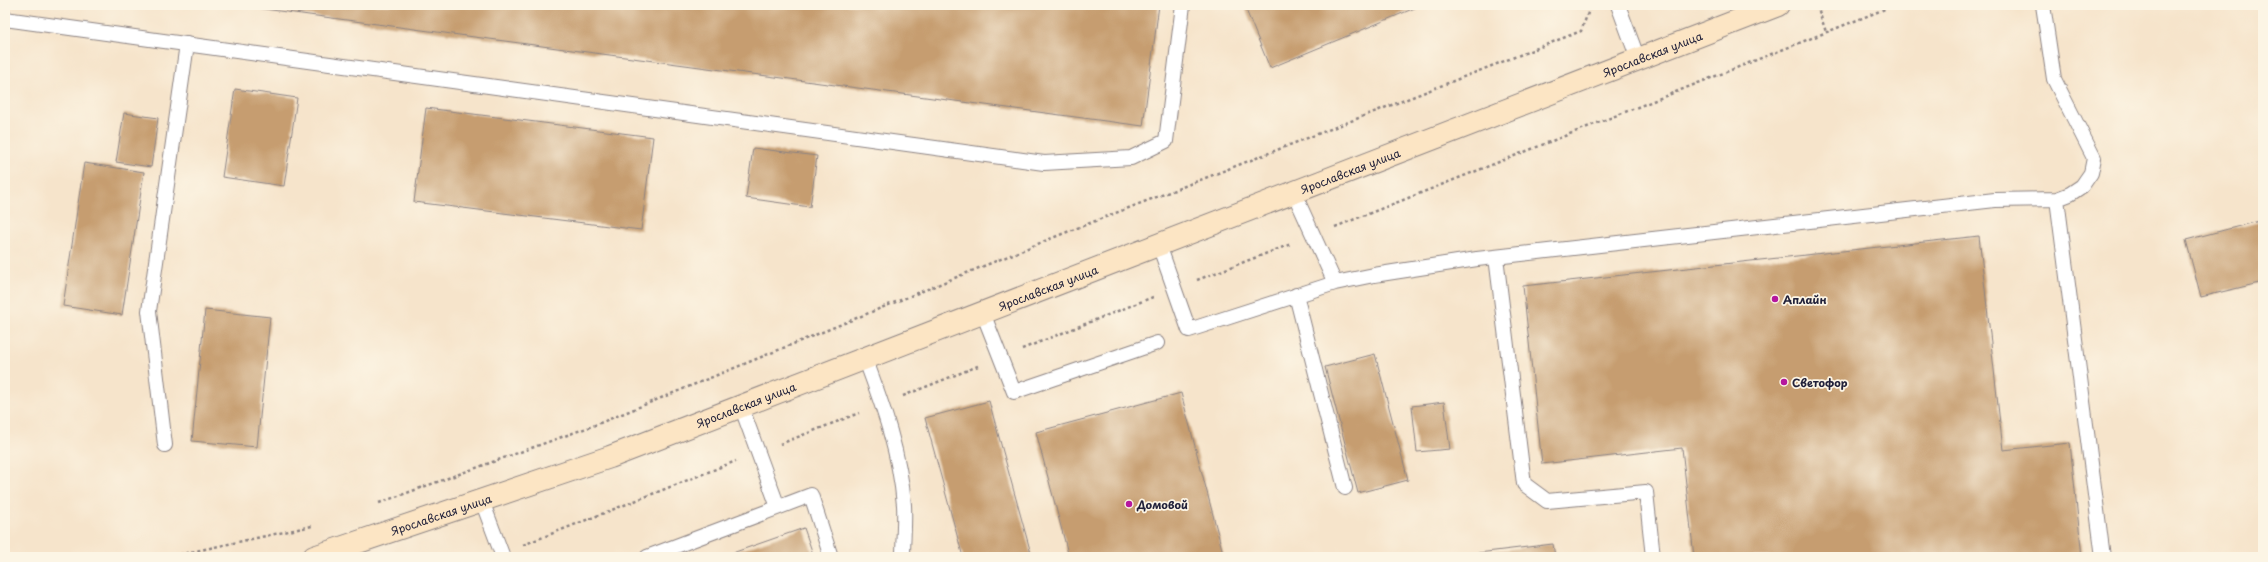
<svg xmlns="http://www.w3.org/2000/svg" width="2268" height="562" font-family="'Playpen Sans',sans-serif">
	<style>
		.building { fill: #c69d70 }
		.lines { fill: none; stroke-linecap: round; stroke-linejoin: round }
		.lane-casing { stroke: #8c8383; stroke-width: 16 }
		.secondary-casing { stroke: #8c8383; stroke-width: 24 }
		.path { stroke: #8c8383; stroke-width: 2.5; stroke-dasharray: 3 3; stroke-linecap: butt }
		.lane { stroke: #fff; stroke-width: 14 }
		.secondary { stroke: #fce5c4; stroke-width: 22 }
		.poi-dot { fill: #b5179e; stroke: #fcf5e5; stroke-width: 1.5 }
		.labels { text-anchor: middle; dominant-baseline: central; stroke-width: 3.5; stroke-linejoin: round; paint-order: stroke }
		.street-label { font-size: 11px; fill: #22223b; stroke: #fcf5e5 }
		.poi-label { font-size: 11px; font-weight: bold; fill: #22223b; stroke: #fcf5e5; text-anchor: start }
	</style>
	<rect width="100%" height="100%" fill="#fcf5e5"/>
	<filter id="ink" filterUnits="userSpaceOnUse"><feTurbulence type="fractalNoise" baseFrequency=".025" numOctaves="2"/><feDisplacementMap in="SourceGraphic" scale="8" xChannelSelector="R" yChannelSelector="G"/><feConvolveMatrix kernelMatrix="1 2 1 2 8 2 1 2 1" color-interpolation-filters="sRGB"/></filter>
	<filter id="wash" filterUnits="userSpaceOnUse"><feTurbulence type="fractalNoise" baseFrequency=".012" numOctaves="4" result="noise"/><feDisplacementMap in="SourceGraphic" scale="16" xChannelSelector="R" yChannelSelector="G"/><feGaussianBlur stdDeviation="0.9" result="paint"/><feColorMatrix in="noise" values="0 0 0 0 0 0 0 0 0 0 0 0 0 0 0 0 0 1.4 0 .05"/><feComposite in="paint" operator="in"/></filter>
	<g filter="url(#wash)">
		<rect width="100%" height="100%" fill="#f6e4cb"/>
		<g id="blocks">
			<path class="building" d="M234,5H1159L1143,126Z
				M1244,5H1422L1270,68Z
				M235,89L297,98L284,186L222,177Z
				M426,108L653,137L641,230L414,202Z
				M124,113L158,118L151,167L116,162Z
				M753,148L817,156L810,207L746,198Z
				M84,163L144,172L122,315L63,306Z
				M2263,220V282L2201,297L2186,240Z
				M1979,236L2003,450L2070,443L2082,557H1694L1682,448L1542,464L1523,286Z
				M205,310L270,317L257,447L192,441Z
				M1375,354L1408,480L1358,493L1325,367Z
				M1181,393L1224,557H1069L1036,432Z
				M989,401L1032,557H963L925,418Z
				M1444,402L1450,449L1417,452L1412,406Z
				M804,528L814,557H721Z
				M1553,544L1555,557H1478V553Z"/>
		</g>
	</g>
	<g filter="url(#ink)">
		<use href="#blocks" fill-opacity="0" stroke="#8c8383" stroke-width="1"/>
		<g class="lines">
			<defs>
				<path id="lane" d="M1618,5L1638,59
					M5,19L1044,163L1131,158L1166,141L1183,5
					M1294,193L1335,283L1374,275L1477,259L1995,200L2057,199L2070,194L2082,186L2091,173L2094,158L2054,79L2043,5
					M2057,199L2103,557
					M1159,245L1189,330L1335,283
					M1496,257L1524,484L1547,501L1646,492L1653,557
					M1296,295L1345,488
					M983,313L1014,392L1157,343
					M865,358C883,406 900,454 904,505C905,522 903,540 903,557
					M741,406L778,507
					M165,445L149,311L187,44
					M482,501L503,557
					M647,557L811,495L831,557"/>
				<g id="secondary">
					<path id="s1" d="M314,557L610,457L1778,5"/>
				</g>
			</defs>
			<use href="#lane" class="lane-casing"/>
			<use href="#secondary" class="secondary-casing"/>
			<path class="path" d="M1817,5L1826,32
				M1335,227L1895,5
				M1197,280L1291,244
				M1022,349L1153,297
				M903,396L978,366
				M780,444L859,413
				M379,503L595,425L1062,234L1581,31L1591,5
				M523,545L736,461
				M168,557L312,526"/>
			<use href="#lane" class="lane"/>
			<use href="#secondary" class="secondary"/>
		</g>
	</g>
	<g class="poi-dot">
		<circle cx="1775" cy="299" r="4"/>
		<circle cx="1784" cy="382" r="4"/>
		<circle cx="1129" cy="504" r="4"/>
	</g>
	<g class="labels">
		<g class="street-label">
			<text stroke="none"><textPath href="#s1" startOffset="1430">Ярославская улица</textPath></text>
			<text stroke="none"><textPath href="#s1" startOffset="1106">Ярославская улица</textPath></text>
			<text stroke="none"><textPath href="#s1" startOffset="782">Ярославская улица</textPath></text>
			<text stroke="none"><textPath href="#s1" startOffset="458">Ярославская улица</textPath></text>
			<text stroke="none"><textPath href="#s1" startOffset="134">Ярославская улица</textPath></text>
		</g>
		<g class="poi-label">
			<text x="1783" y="299">Аплайн</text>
			<text x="1792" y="382">Светофор</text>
			<text x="1137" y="504">Домовой</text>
		</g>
	</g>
	<rect width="2268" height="562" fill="none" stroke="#fcf5e5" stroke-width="20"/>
</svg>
